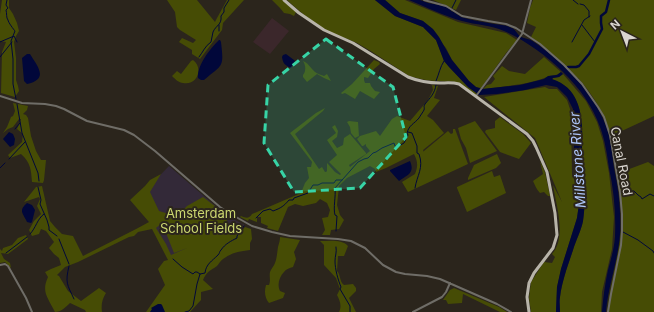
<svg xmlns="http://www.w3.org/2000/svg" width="654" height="312" font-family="Inter,sans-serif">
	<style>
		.industrial { fill: #3b272b }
		.education { fill: #332938 }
		.green { fill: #464c05; fill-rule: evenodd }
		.water { fill: #01073a }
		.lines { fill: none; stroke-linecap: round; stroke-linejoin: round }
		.stream { stroke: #01073a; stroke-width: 1 }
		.river { stroke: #01073a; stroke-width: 2.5 }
		.minor { stroke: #6f6d67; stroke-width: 2 }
		.major { stroke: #b8b4a9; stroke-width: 3 }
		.marked { fill: #37d4a6; fill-opacity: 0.2; stroke: #37d4a6; stroke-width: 3; stroke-dasharray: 8 5; stroke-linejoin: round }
		.labels { text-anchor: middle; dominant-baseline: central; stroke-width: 4; stroke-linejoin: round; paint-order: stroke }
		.street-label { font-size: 13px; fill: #dad6d0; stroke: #2b251c }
		.park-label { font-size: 13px; fill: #cbd770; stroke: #2b251c }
		.water-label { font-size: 14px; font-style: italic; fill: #aec6f9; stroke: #2b251c }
	</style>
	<rect width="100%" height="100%" fill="#2b251c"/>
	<path class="industrial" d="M272,18L289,31L270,54L253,42Z"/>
	<path class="education" d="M169,166L219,209L233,219L245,225L171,258L152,226L134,202Z"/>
	<path class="green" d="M2,0H9V8L13,14L17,23L19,31L16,36L14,42L16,58V80L18,86L19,91L15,97L1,93L2,52L6,42L0,41V14Z
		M167,0H197L215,22L217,18L227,0H244L223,23L222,30L200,59L192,54V50L179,42L182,38L193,43L196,40L180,30L177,27L175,12Z
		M272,0H283L296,12L294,16L290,14L284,13L280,8Z
		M287,0H375L395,16L423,27L436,40L444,61L468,87L477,93L475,95C469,91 463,84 456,82C451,81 446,82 440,81C430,81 419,79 409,76C392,65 375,53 357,43C348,39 341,37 332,33C317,26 299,11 287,0Z
		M385,0H405L458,22L506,33L517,40L506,53L481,88L476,87L469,81L452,60L446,48L423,21L400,13Z
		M433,0H461L456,10Z
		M533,0H654V116L611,136C604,113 594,96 578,78L576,79L555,59L556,57L531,37L536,27L527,23L530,8Z
		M544,57L561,72C555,77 553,74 547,77C527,85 505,86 483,89L487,85L491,84L495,79L493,76L502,66L509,71L525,74Z
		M193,60C204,68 197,86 183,83C179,83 175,79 172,76L177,71L181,74L191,61Z
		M374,60L379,62L380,64L374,69L368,78L364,77V80L365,83H370L371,86L375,91L380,92L374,99L360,91L355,99L345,93L342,94L341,93L352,84Z
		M303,61C309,64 309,66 313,70C315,73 321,75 324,76L327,74L331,81L324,78L317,74L307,82L303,77V75C306,71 306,66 303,61Z
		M563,74L586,101L597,122L603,141L609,173L614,217L612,249L602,292L601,312H560C560,307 559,302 560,297C562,281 568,265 573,250C576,240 581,231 583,221C584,213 585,205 584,197C583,190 581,183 581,176C580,148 590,110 567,88C562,84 558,81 552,80L553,78L559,77Z
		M432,85L438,86L434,98L440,100L427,116L433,120L444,133L423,150L424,152V151L448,131L451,134L453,133V129H455L468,164L408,192L402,182L415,174C418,166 418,162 414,154L386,168L376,172L375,169L370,166L347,178L339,186L337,205L340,215L344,220L339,229L331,230L330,235H322L325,230L322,218L328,217L330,210L327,203L320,199L316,203L303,206L295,204L288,207L278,231L267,228L268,226L261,223V217H257V222L249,219L248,221L240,217L241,216C246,218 249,219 252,214L301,193L305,183L309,178L307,167H311L312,162L290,133L316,113L325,108L323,111L295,134L319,169L322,167L325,172H326L327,171V163L328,164L335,172L340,175L341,174L329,162L337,155L327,140L336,133L332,127L335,125L338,131L337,137L332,141L337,148L343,145L344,138L350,134L366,153V154L349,165L350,167L370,151L366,146V144L363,146H362L357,139L360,136L376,131L380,136L392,119L397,116L410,121L428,100L433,90Z
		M545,87L549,89H557L567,100L571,112L572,175L575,181L579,204L577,218L561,269L557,287L556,312H531L529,298L531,282L544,262L552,263L555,257L552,254C567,237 556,205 553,185L562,202L535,138L484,97Z
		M13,103L28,106L27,110L23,114L26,115L28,118L31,136L36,151L41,160H46L44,180L43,183L32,182C31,170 31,163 21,154L10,158L8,155L22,142L23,134L17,129L21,119H19L13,127L8,129L3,133L7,127L11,117L13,116L15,111Z
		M500,117L523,134L531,143L519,159L500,152L485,132L486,130L495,128V121Z
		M349,121L358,122L359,136L355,138L351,133L350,127L347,122Z
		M475,121L497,151L470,163L466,148L461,139L458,128Z
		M497,154L501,163L496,168L468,180V178L474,165Z
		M540,161L545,172L550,196H548L544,192L540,193C536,189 535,185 533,181L543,174Z
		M648,162L654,166V312H607C610,284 619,257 621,230C622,211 620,192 616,174Z
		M492,171L494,177L500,175L506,193L467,212L457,188V187Z
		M161,174L150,192L159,211L172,215L170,219L180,213L187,206L203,197L224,213L230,229L227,231L230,230L241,232L245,227L251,229L252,239L250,243V250C238,252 233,252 223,259C220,261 219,264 217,266C210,271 207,271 203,280L213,289L201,292V300L190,312H146L165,285L158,269L164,261L168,260L152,229L138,232L134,236L129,237L78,262L65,267L57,275L59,276L68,291L81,301L99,288L106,293C102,299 101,305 102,312H86L85,310L70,303C66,307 61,312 55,312C48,298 41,292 48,277L45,272L51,269L61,265L59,258L54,254L49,248L54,242L46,231L41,229L39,234L32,236L29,230L34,221L41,214L37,206L40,199L39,197L24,202L36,187L42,186L50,221L55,227L62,234L73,236L83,256L138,228L149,222L130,200L145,186L150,180ZM162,223L174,253L187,248L171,255L166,244L156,228Z
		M26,235L28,239L8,254L1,253L4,259L10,263L11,268L5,262L0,263V249L2,251L3,248L12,245L18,238Z
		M280,237L300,240L294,252L296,259L293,267C290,268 286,269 284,272C279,277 277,285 280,291L285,293L283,298L269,303C265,298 264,292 266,285H269C271,280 269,277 270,272C271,269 274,266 275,263C277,258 277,253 278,247C279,243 280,241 280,237Z
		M320,241C330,241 342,239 348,246L344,256H338L337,271C341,275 339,281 344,285L353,284L356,288V291L349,298L356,312H339C342,306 340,301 337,295L340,289L336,278L324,265V245Z
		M454,288L499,307L507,312H500L463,294L462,303L448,304L446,300H443L450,290Z"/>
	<path class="water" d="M375,0H385L400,13L423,21L433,29L439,37L452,60L469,81L476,87L482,89L520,85L544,79L548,76L557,75L561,72L563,74L559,77L553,78L552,79C593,92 580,145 581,176C581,183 583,190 584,197C585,205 584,213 583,221C581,231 576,240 573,250C568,265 562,281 560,297C559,302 560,307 560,312H556L557,287L561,269L577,218L579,204L575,181L574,166V131L573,109L567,97L557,87L546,85L525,90L497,94L479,95L468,87L449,67L444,61L436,40L423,27L395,16Z
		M409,0H420L428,3L444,6L450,9L451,11C455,12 457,15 461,17C470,20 484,22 494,24C500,25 506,25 512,28C516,30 517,34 520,36C524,39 529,38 534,42C563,61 594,93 606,126C611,140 612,154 614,168C619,190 621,211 620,234C618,261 608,286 606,312H602C603,298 605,284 608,270C611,259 614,249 615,237C616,214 614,191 609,168C607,154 605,140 600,127C586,86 542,48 504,31C491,25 476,25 462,21C444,16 426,7 409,0Z
		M219,40H220L221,42C224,68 223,64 204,80H201L198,78C197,65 210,49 219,40Z
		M27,54H30C38,67 49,79 27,84L24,81L22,58Z
		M286,54L294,60L295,61L291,68C285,65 283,64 282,57L283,55Z
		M9,132L13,134L15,139L14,145L10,147L3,139Z
		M410,161C415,173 408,175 399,181L390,171V170Z
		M27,203L32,205L35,210L32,222L31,223L27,222C23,213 18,211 27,203Z
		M158,304H161L162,305L165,312H150L152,309L151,308Z"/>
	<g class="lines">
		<path class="stream" d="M7,0L6,5L8,8L6,10C7,13 6,18 8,20C8,22 14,30 15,31L11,41L13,59V84L16,99
			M573,0L578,4
			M580,4L584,5L589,11V17
			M452,8L456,0
			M219,25V31
			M582,25L595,42
			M0,42L14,36L17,42
			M572,42L584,20L590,16
			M0,57L12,42
			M199,57C203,52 205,46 211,42C212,39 212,35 213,32C216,25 222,25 221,16L224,12V8L229,0
			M436,81C439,74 440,67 444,61
			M17,104L22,133L38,173L39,181
			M15,129L20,123
			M408,132L412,133L417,146V153L419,154C424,168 417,175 415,188
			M9,159L25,142
			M0,168L5,163
			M38,187L41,200L40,204L47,220L49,227V230L57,236
			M620,192L634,191L638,195L641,197L642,199L650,194L654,196
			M256,218L263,211L270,209L273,211C281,208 284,206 289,200H293L294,198L308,193L313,185H318L322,183H334L336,180H342
			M336,231L337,216L335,215C333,208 336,196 335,188L358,162L364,159L368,158L373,153L376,152L382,148L394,143L395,146L397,147L404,143L408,135L407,133C409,125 414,124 419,118C420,116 423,112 424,110C425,106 423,108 425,104C430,98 435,93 436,85
			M623,232L638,240L653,251L654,253
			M30,234C36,228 37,219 44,214
			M59,239L69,264
			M336,247C337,252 335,256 335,261C335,269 338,280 341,287L340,289L350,306V312
			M6,253L27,237
			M173,259L182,267L193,274L195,272H197L200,274
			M69,266C65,283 67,284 74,299
			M185,312L189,311L193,306L197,284L200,274L205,273C206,264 212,261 218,255C220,253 219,252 221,250C225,244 231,241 237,238V236L244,226"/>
		<path class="river" d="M568,67H576L579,66L589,54L602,29L601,23V16L606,12L609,0"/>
		<path class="minor" d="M424,0L446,6L462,16L488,21L506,24L516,28L540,44L564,65L582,84L598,107L604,117L610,135L620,192L622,214V231L621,245L611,294L608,312
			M0,96L22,103L45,104L56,106L64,109L87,121L124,130L134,135L155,151L220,207L236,217L252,226L272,232L290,236L338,239L351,241L365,248L383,265L396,272L405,274L427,276L440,279L497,304L511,312
			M476,96L522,34L531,0
			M0,265L5,264L8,266L26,298L32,312
			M413,312L442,297L446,292L450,283"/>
		<path class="major" d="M284,0L299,13L324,30L353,43L408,77C418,81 429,83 440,83C446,83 452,82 459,84L527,134L533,141L536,147L547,172L555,213L557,235L553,248L534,273L529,283L527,297L529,312"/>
	</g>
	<path class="marked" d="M326,39L393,87L406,137L360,188L294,192L264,143L268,85Z"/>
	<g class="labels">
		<g class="street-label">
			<text transform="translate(622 161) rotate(79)">Canal Road</text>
		</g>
		<g class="park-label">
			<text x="201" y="213">Amsterdam<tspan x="201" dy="15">School Fields</tspan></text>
		</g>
		<g class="water-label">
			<text transform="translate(577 160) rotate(-94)">Millstone River</text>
		</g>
	</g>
	<g transform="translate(622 32) rotate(318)" stroke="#2b251c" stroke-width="3" paint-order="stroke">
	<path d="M0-3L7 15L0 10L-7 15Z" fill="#dad6d0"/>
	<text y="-6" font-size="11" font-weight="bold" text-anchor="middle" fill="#dad6d0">N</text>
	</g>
</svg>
